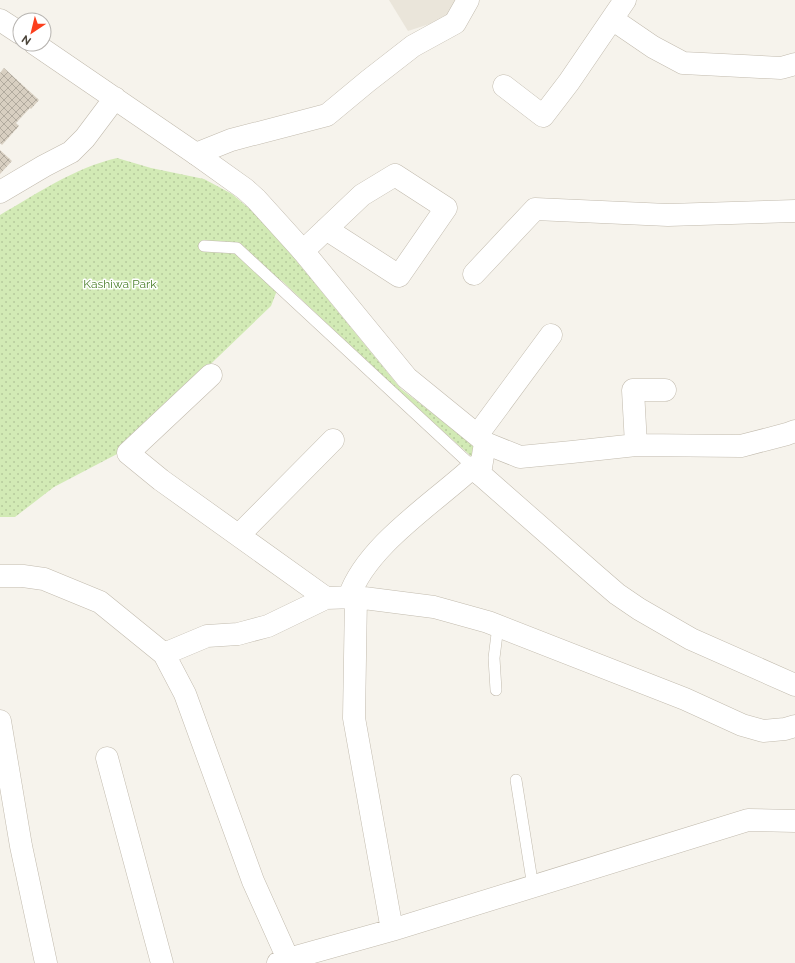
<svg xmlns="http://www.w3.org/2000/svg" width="795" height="963" font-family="Raleway,sans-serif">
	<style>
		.residential { fill: #eae5da }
		.park { fill: url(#park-dots) }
		.building { fill: url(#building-cross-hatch) }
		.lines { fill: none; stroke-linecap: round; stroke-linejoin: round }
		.service-casing { stroke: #c2bbae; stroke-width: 12 }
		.minor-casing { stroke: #c2bbae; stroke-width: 23 }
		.tertiary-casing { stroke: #c2bbae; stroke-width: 23 }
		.service { stroke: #fff; stroke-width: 11 }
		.minor { stroke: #fff; stroke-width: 22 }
		.tertiary { stroke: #fff; stroke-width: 22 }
		.labels { text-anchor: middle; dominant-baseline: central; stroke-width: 3; stroke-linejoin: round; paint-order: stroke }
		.park-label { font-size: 12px; fill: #4a7f2a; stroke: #fff }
	</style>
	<defs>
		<pattern id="park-dots" width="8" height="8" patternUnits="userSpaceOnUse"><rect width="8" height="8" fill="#d2eab5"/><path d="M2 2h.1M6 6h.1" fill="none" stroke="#b6ca9c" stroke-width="1.8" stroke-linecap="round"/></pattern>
		<pattern id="building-cross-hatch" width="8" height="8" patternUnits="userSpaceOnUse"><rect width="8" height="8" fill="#d8cfc1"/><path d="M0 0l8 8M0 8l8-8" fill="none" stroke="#b1aa9e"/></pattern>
	</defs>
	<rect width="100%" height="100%" fill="#f6f3ec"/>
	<path class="residential" d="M389,0H457L451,17L408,31Z"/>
	<path class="park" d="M117,158L151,168L204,179L232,194L264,221L401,389L474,445L472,457L399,392L281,280L271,306L117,454L54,487L15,517H0V215C38,193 74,168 117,158Z"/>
	<path class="building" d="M4,68L39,100L31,109L30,108L16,123L19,126L2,145L0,143V73Z
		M0,150L12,161L0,174Z"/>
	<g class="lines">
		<defs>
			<path id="service" d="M204,246L237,248L473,467
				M496,690L494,658L498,626
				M516,780L533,887"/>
			<path id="minor" d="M612,19L653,47L683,63L781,68L795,64
				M504,86L543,116L569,82L625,0
				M196,154L231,140L327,115L368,81L413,46L455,23L468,0
				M303,251L362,195L395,175L446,208L399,276L326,229
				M474,274L535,209L668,215L795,211
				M211,375L128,453L161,480L326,598
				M478,434L551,335
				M485,443L520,457L572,452L636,445L741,446L787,434L795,431
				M636,445L633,390H665
				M239,535L333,440
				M0,576H23L44,579L100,602L164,654L185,694L253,881L288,959
				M349,597C366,546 434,503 473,467L480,474
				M356,597L354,718L392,930
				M164,654L207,636L238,634L268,626L326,598L356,597L434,607L488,622L685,699L742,725L763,731L785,729L795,726
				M0,721L21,846L46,963
				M107,758L162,963
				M278,963L288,959L392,930L748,820L795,821"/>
			<path id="tertiary" d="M0,20L20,33
				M35,44L196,154L245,189L256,199L303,251L407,378L482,439L485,443L480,474L595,575L617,594L639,609L691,639L795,685
				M0,192L44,166L71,152L85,138L115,98"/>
		</defs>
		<use href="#service" class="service-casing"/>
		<use href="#minor" class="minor-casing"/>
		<use href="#tertiary" class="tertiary-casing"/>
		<use href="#service" class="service"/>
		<use href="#minor" class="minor"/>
		<use href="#tertiary" class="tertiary"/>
	</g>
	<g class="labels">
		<g class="park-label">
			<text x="120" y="284">Kashiwa Park</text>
		</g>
	</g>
	<g transform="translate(32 32) rotate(215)"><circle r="19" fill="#ffffff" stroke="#b7b4b0"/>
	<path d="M0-3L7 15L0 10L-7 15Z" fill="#fc3f1d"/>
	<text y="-6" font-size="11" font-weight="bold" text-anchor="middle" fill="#4b4439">N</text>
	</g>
</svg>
